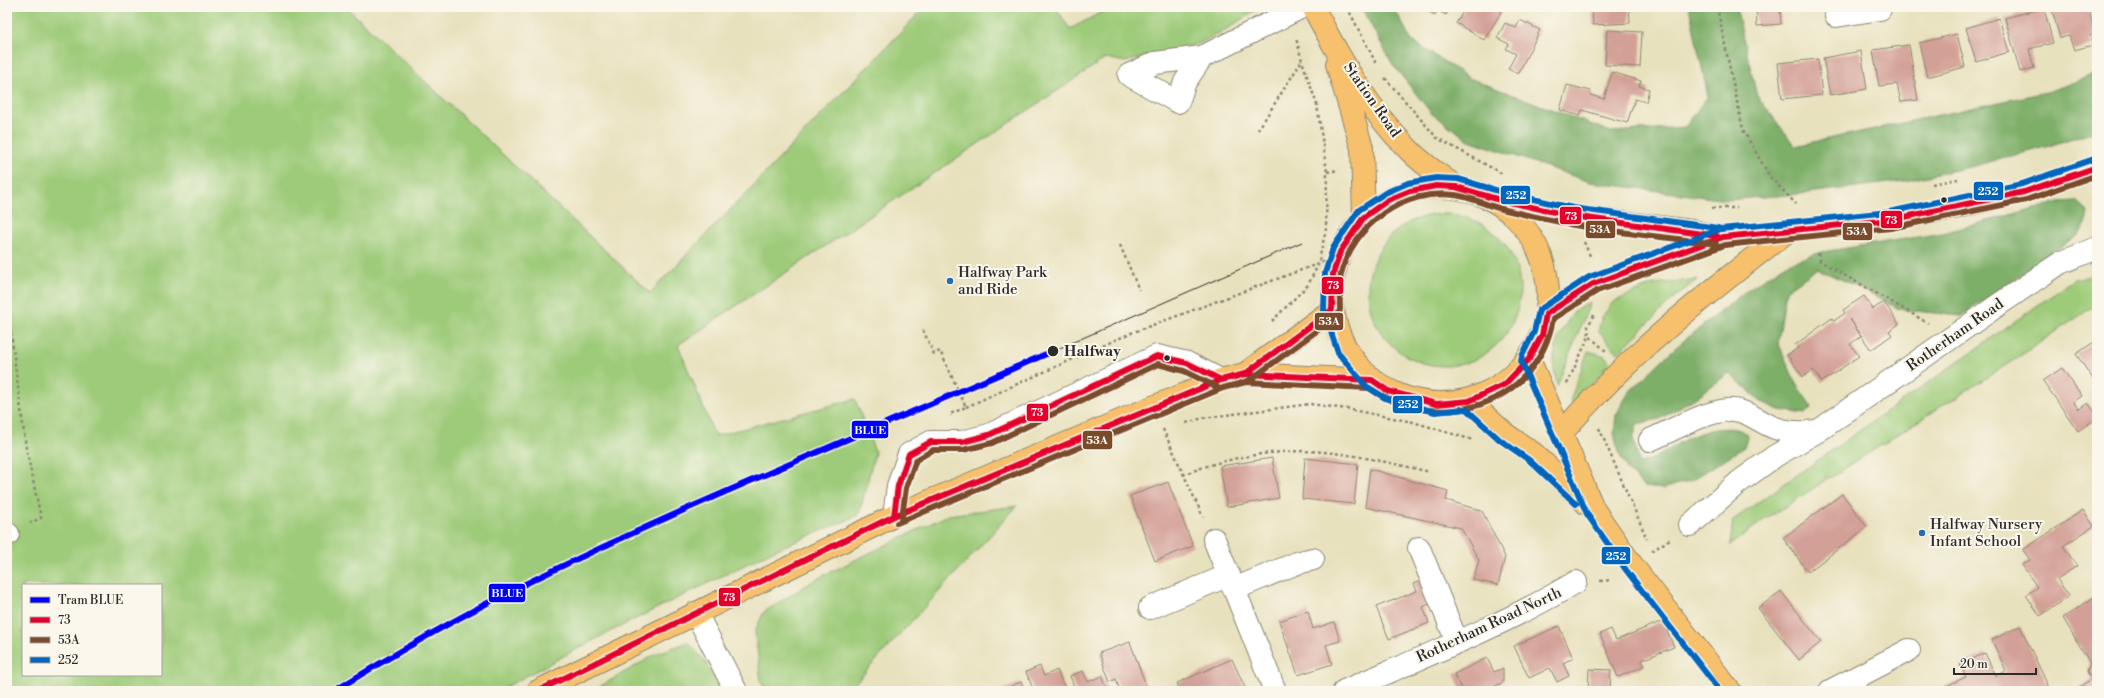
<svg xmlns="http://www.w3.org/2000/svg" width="2104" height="698" font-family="'Libre Bodoni',serif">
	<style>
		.green { fill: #9ecb79; stroke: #647b52; fill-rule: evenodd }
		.forest { fill: #7eaf69; stroke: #546d4a }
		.building { fill: #d3a097 }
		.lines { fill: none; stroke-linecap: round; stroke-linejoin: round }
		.minor-casing { stroke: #8a8674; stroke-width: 24 }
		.major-casing { stroke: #8a8674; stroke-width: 24 }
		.path { stroke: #8a8674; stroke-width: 2.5; stroke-dasharray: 3 3; stroke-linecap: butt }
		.minor { stroke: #fff; stroke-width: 22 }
		.major { stroke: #f7c06c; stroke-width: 22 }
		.tram { stroke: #2b2b2b; stroke-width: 1 }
		.bus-1-casing { stroke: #fbf7ec; stroke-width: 9 }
		.bus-2-casing { stroke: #fbf7ec; stroke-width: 9 }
		.bus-3-casing { stroke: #fbf7ec; stroke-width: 9 }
		.bus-1 { stroke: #e4002b; stroke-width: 6 }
		.bus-2 { stroke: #7a4b2a; stroke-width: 6 }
		.bus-3 { stroke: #0065bd; stroke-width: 6 }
		.tram-1-casing { stroke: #fbf7ec; stroke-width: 9 }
		.tram-1 { stroke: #00f; stroke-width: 6 }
		.bus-dot { fill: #2b2b2b; stroke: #fbf7ec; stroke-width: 1.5 }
		.poi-dot { fill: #1f6fb2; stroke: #fbf7ec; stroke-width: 1.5 }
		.labels { text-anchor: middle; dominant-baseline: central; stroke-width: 4; stroke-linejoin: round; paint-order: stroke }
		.street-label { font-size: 15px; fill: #2b2b2b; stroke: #fbf7ec }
		.poi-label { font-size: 15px; fill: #2b2b2b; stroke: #fbf7ec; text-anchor: start }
		.stop-label { font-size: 15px; font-weight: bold; fill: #2b2b2b; stroke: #fbf7ec; text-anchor: start }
		.line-badge { stroke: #fbf7ec; stroke-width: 1.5 }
		.badge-label { font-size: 11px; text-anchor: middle; font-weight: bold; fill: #fff }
	</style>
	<rect width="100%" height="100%" fill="#fbf7ec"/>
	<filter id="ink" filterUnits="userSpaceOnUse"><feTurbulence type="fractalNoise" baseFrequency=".025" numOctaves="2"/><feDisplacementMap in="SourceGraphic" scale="8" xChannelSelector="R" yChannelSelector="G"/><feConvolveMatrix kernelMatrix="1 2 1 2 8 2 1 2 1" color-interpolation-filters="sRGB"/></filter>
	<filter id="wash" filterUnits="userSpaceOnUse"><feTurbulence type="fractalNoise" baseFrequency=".012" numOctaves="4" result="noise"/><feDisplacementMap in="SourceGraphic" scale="16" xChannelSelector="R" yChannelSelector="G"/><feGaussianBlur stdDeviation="0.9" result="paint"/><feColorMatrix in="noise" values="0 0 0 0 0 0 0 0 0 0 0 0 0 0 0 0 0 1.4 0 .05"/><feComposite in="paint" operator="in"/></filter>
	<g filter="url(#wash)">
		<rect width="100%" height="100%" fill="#e8e1be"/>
		<path class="green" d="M7,7H346L650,293L925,7H1055L1070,29L1111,7H1260L1230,27L1200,43L1125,62L1106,58L678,345L715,436L855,399L875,452L859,515L775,550L609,632L498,691H7ZM23,585H161V675H23Z
			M1368 290a76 76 0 1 1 152 0a76 76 0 1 1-152 0Z
			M2097,273V304L2017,358L1764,520L1730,545L1733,520L2075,279Z
			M1698,279L1676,296L1618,353L1598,331L1602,317L1613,302L1654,284Z
			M1590,303L1557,386L1553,363L1557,339L1574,311Z
			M1588,351L1605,356L1610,363L1574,405L1570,401Z
			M1017,506L848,691H767L761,682L755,631L764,612L818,578L948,515Z
			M688,642L705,661L720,691H592L658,653Z"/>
		<path class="forest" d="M1361,7H1394L1411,40L1469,78L1611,132L1685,127L1708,96L1689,7H1736L1757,96L1795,146L2051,91L2097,73V130L2049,146L1978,165L1905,181L1799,194L1727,200L1590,182L1469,140L1432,114L1393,65Z
			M2076,201L2088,212L2086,224L2080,234L1961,316L1899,309L1859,287L1817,269L1786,291L1778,342L1796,384L1812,407L1805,414L1779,410L1760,401L1729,373L1694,399L1659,419L1637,424L1633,439L1640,463C1655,460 1666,451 1679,443C1697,432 1729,421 1748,434L1744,447L1692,480L1663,489L1644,487L1628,471L1618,452L1614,433L1616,415L1629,392L1675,348L1747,290L1788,263L1822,252L1943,233L2058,202Z"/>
		<g id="blocks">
			<path class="building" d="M1420,7H1450L1446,15L1438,10L1435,15Z
				M1466,7H1499L1503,9L1484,40L1456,23Z
				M1592,7H1629L1630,23L1593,25Z
				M1756,7H1780L1781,24L1757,26Z
				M2051,7H2088L2095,34L2090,35L2093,45L2074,50L2069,36L2060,38Z
				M2044,8L2053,43L2029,49L2034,68L2020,72L2005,18Z
				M1999,18L2009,52L1976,62L1966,28Z
				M1520,20L1540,30L1518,74L1508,69L1516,54L1506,49L1509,44L1497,38L1505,23L1516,28Z
				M1607,30L1642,32L1640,67L1605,65Z
				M1957,34L1965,67L1927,77L1919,43Z
				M1909,45L1918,100L1901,102L1897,84L1879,86L1873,50Z
				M1861,51L1867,89L1830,95L1823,58Z
				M1818,59L1822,95L1782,99L1778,63Z
				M1612,72L1641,81L1639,86L1649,89L1646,102L1635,99L1627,123L1582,110L1580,116L1560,110L1567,85L1591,91L1590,95L1604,99Z
				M1864,296L1873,309L1884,302L1899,324L1889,331L1892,335L1871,350L1850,319L1861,336L1850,344L1859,356L1822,382L1813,370L1803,377L1787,355L1798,348L1795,345L1832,318L1834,321L1845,313L1843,310Z
				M2097,340V385L2076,354Z
				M2062,368L2082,396L2073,402L2079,409L2088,403L2097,415V418L2078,431L2043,381Z
				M1272,458L1279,498L1227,507L1220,466Z
				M1305,458L1358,464L1354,504L1302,499Z
				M1370,469L1448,491L1446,500L1482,511L1505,557L1498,585L1473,580L1479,560L1461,528L1365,507Z
				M1168,482L1193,546L1155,561L1130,496Z
				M1842,494L1867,527L1808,572L1783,538Z
				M2083,510L2094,526L2063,546L2077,566L2057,579L2069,596L2040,616L2026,595L2037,587L2022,565L2030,560L2023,550Z
				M1425,579L1434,602L1423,607L1429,623L1389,639L1376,607L1417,591L1414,584Z
				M1781,591L1821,642L1799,660L1758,608Z
				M2097,595V691H2080L2078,688L2091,679L2087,671L2090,663L2063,618Z
				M1308,611L1313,629L1334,622L1340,641L1326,645L1332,664L1298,675L1279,621Z
				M1663,621L1674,647L1642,660L1644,666L1618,677L1600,634L1611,629L1616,640Z
				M1559,626L1573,658L1563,663L1569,676L1557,682L1550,668L1529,678L1514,646Z
				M2020,626L2050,690L1935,691L1966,677L1960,665L1985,653L1996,676L2006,671L1992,640Z
				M1130,642L1148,691H1120L1116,679L1110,682L1099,653Z
				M1487,658L1494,672L1503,668V682L1487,691H1462L1454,674Z
				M1232,659L1246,690L1181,691L1177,683Z
				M1040,666L1044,676L1057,670L1066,691H1034L1026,672Z
				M1589,669L1611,670L1610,691H1588Z
				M1083,671L1088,682L1102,676L1108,691H1076L1070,676Z
				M1021,682L1025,691H999Z"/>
		</g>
	</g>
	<g filter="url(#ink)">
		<use href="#blocks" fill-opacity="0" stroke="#8a8674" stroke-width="1"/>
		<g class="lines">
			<defs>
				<path id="minor" d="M1836,16L1880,9
					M1129,75L1155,63L1202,57L1302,7
					M1129,75L1178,102L1185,82L1202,57
					M1650,440C1673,430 1702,413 1727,410C1745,408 1759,422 1775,428C1789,433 1802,433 1817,431
					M894,516L898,486L909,454L931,442H962L989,435L1157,356L1187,363L1221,380
					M1690,525L1739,482L1775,456L1818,431L2001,303L2060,263L2097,248
					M7,534H8
					M1214,539L1275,691
					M1419,548L1457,642
					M1234,589L1297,563L1313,559
					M1150,608L1229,575
					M696,613L736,691
					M1344,691C1420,658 1505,625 1576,582
					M1830,691L1909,650"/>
				<path id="major" d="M1313,7C1339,57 1368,109 1408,149C1422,164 1440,175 1456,187
					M1337,64L1362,148L1364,217
					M1332 295a108 108 0 1 1 216 0a108 108 0 1 1-216 0Z
					M1500,200L1572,216L1692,231L1723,237
					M1546,314L1593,284L1723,237L1890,220L1954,208L2024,192L2097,167
					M1529,359L1594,510L1632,565L1730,691
					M1245,374L1332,310
					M1469,401L1505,434L1534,454L1587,504
					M1561,434C1627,356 1707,293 1788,231
					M538,691L894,516L1153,407L1221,380L1245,374L1372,380"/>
			</defs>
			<use href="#minor" class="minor-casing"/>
			<use href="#major" class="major-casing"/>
			<path class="path" d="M1347,7L1377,65
				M1717,7L1743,130L1770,177L1796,204
				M1385,78L1437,138L1503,174
				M1258,130L1301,62
				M1327,172L1339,170
				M1932,184L1958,179
				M1712,208H1737
				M1584,242L1591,258
				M1120,245L1139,290
				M1818,253L1820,261L1928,323
				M7,303L26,448L41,518L30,523
				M1594,315L1588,326L1589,336L1606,351
				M1272,321L1308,285L1318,265L1326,229L1327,172L1317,105L1302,61L1296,38
				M923,330L934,354L940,351L966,407L950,414L951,416
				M1567,384L1589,336
				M966,407L1131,333L1339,256
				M1186,423L1203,418L1310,404L1347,409L1413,422L1473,440
				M1599,428L1647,539
				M1163,429L1203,517
				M1183,475C1222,458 1279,448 1323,452C1359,455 1395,464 1430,472
				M1652,551L1670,539
				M1600,581L1611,580"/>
			<use href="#minor" class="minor"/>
			<use href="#major" class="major"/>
			<path class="tram" d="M1053,351L1302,242"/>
			<defs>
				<path id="bus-1" d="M1231,378L1245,374L1332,310L1333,274L1340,252L1364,217L1388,200L1410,191L1436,186L1456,187L1500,200L1572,216L1717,236
					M894,516L898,486L909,454L931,442H962L989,435L1157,356L1187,363L1221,380
					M538,691L894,516L1221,380L1245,374L1372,380L1388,391L1436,404L1469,401L1505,384L1529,359L1542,335L1546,314L1593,284L1723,237L1890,220L2024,192L2097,167"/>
				<path id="bus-2" d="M1233,386L1250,380L1338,315L1340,310C1340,299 1339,285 1341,274C1353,225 1404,188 1455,195C1470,197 1484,204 1498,208C1521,214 1546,219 1569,224C1617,233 1667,237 1716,244
					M902,517L906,488L916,460L933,450H963L992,443L1158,364L1184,371L1217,387
					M897,523L1223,388L1246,382L1369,388C1439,436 1537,406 1553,319L1597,291L1725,245L1891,228L2026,200L2097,175"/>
				<path id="bus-3" d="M1576,504L1529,460L1500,440L1466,409L1435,412L1385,398L1366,386L1338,353L1324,311L1325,273L1333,248L1359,210L1385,193L1408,183L1436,178L1458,179L1502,192L1573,208L1718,228
					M1720,691L1626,570L1587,514L1521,361L1522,356L1534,332L1539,310L1589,277L1721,229L1889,212L2022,184L2094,159"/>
			</defs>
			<use href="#bus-1" class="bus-1-casing"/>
			<use href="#bus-2" class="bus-2-casing"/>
			<use href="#bus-3" class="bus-3-casing"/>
			<use href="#bus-1" class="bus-1"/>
			<use href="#bus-2" class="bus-2"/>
			<use href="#bus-3" class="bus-3"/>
			<defs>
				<path id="tram-1" d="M334,691C393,655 453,620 515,589C691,502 874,430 1053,351"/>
			</defs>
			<use href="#tram-1" class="tram-1-casing"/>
			<use href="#tram-1" class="tram-1"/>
		</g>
	</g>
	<g class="bus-dot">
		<circle cx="1944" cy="200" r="3.5"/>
		<circle cx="1053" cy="351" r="6"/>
		<circle cx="1167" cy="358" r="3.5"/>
	</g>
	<g class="poi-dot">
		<circle cx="950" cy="281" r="4"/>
		<circle cx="1922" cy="533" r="4"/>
	</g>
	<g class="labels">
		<g class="street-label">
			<text transform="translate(1372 100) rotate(55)">Station Road</text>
			<text transform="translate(1955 335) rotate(-35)">Rotherham Road</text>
			<text transform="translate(1489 625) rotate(-25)">Rotherham Road North</text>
		</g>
		<g class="poi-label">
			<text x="958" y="272">Halfway Park<tspan x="958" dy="17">and Ride</tspan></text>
			<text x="1930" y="524">Halfway Nursery<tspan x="1930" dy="17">Infant School</tspan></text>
		</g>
		<g class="stop-label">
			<text x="1064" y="351">Halfway</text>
		</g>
	</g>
	<g class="line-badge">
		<rect x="1973" y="181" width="31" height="20" rx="4" fill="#0065bd"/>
		<rect x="1500" y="185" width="31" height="20" rx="4" fill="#0065bd"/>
		<rect x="1559" y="206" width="23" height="19" rx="4" fill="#e4002b"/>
		<rect x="1880" y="210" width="23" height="19" rx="4" fill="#e4002b"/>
		<rect x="1585" y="220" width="31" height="19" rx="4" fill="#7a4b2a"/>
		<rect x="1842" y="222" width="31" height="19" rx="4" fill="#7a4b2a"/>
		<rect x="1321" y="276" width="23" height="19" rx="4" fill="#e4002b"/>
		<rect x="1314" y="312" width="30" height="19" rx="4" fill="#7a4b2a"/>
		<rect x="1392" y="395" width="31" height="19" rx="4" fill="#0065bd"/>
		<rect x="1026" y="403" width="23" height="19" rx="4" fill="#e4002b"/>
		<rect x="851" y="420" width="38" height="19" rx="4" fill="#00f"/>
		<rect x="1082" y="430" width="31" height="20" rx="4" fill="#7a4b2a"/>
		<rect x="1601" y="546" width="30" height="19" rx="4" fill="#0065bd"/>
		<rect x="488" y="583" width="38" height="20" rx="4" fill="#00f"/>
		<rect x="718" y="587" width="23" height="20" rx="4" fill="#e4002b"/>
	</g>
	<g class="badge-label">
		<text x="1988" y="195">252</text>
		<text x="1516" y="199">252</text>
		<text x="1571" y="220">73</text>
		<text x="1891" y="224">73</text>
		<text x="1600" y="233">53A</text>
		<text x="1857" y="235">53A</text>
		<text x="1333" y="289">73</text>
		<text x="1329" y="325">53A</text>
		<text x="1408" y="408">252</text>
		<text x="1037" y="416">73</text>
		<text x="870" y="434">BLUE</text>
		<text x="1097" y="444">53A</text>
		<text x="1616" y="560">252</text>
		<text x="507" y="597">BLUE</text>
		<text x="729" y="601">73</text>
	</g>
	<rect width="2104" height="698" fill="none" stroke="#fbf7ec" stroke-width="24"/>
	<rect x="22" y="584" width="140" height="92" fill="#fbf7ec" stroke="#a8a59f"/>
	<rect x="30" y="597" width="20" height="6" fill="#0000ff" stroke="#a8a59f"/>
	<text x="58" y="604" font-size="12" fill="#2b2b2b">Tram BLUE</text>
	<rect x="30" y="617" width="20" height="6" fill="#e4002b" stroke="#a8a59f"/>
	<text x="58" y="624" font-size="12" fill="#2b2b2b">73</text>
	<rect x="30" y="637" width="20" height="6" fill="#7a4b2a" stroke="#a8a59f"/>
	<text x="58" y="644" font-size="12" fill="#2b2b2b">53A</text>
	<rect x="30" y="657" width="20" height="6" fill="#0065bd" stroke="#a8a59f"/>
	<text x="58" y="664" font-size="12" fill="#2b2b2b">252</text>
	<path d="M1954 668v6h82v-6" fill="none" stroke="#2b2b2b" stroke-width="2"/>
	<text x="1960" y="668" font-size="12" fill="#2b2b2b" stroke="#fbf7ec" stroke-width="3" paint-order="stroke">20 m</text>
</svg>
